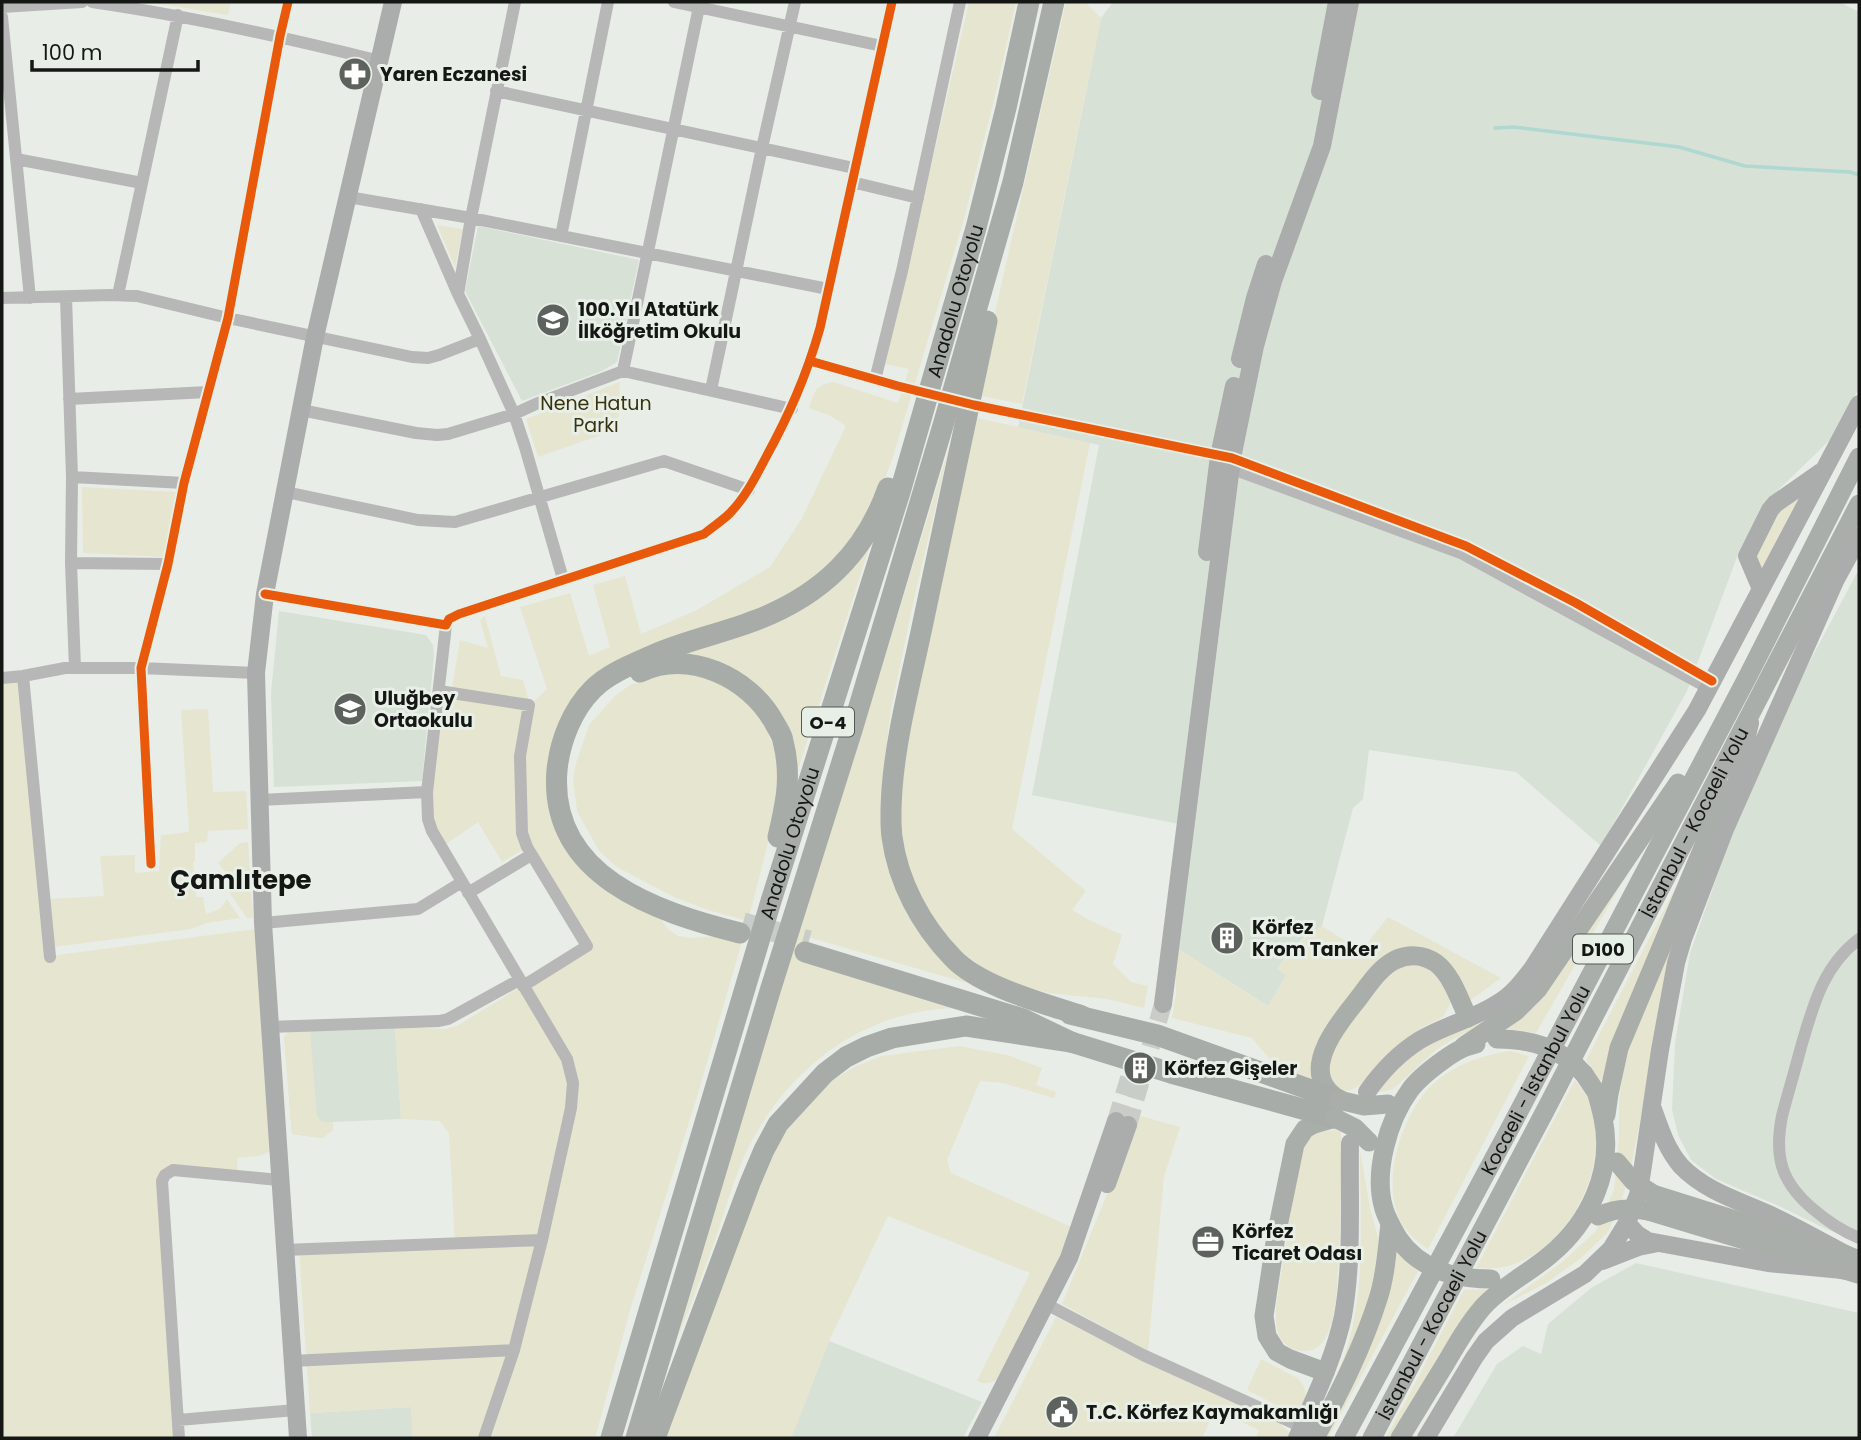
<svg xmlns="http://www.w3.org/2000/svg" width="1861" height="1440" font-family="Poppins,sans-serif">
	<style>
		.built { fill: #d8e1d6 }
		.green { fill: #e6e5cf }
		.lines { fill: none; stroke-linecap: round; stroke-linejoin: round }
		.stream { stroke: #afd8d0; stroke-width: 3.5 }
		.minor-tunnel { stroke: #c8cdc8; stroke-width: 12; stroke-dasharray: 12 6; stroke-linecap: butt }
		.secondary-tunnel { stroke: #c8cdc8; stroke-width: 18; stroke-dasharray: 18 9; stroke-linecap: butt }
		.motorway-tunnel { stroke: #c8cdc8; stroke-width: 21; stroke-dasharray: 21 10; stroke-linecap: butt }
		.minor { stroke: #b6b7b6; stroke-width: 12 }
		.secondary { stroke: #abadac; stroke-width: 18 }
		.trunk { stroke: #aaaeab; stroke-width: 19 }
		.motorway { stroke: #a7aca8; stroke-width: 21 }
		.trunk-bridge { stroke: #aaaeab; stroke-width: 19 }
		.cycleway-casing { stroke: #e7efe6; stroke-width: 13 }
		.cycleway { stroke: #e8590c; stroke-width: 9 }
		.labels { text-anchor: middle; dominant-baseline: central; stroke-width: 6; stroke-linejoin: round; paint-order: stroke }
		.shield { fill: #e7efe6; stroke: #535853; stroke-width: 2 }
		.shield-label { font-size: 18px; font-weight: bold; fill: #141714 }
		.poi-label { font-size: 19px; font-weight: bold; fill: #141714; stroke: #e7efe6; text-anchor: start }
		.street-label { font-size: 19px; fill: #141714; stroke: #e7efe6 }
		.park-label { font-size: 19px; fill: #38320e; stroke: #e7efe6 }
		.district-label { font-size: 26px; font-weight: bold; fill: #141714; stroke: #e7efe6 }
	</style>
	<rect width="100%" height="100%" fill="#e8ede8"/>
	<path class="built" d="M1113,2H1839L1859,12V388L1834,436L1767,501L1740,549L1687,691L1601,846L1516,772L1369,750L1363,799L1353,808L1322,926L1307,935L1289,951L1278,968L1286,976L1268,1006L1175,947L1189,826L1032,795L1099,445L1018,428L1101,18Z
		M478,226L639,260L617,362L602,371L522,401L465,291Z
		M1859,569V1238L1828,1230L1781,1207L1716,1179L1691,1160L1678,1135L1672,1109L1675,1043L1690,953L1733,831L1786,706Z
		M279,611L426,635L433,645L434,656L422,781L274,787L271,693Z
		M395,1027L401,1119L333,1122V1130L322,1138L292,1134L284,1036L293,1030Z
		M1636,1263L1859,1313V1438H1453L1497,1364L1523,1346L1541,1354L1548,1324L1591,1288Z
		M829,1341L982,1402L963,1438H791Z
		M411,1407L413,1438H312L310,1413Z"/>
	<path class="green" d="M149,2H231L228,15Z
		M969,2H1016L995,96L964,219L892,460L876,501L863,525L818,581L572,700L556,818L658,915L668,929L678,936L691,938L728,935L739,938L744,920L708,910L674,897L617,867L599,851L577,811L573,779L576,763L589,725L614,697L630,685L666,674L683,673L717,680L749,703L764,724L774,747L778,770L777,796L772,827L748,921L696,1100L631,1307L595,1438H413L411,1407L310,1413L299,1249L455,1243L449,1133L440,1121L401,1119L395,1027L446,1029L457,1026L587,946L527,847L502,862L478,822L442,847L428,819L439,691L451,693L460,640L488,648L480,620L485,616L501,676L523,680L530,705L547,689L520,607L570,593L589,656L610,647L593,585L625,576L641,634L697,610L770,567L802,518L846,426L831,416L809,408C815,391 814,386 833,382L898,403L909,369L885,364Z
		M1066,2H1085L1101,18L1022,404L976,395Z
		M437,225L463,229L455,267Z
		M620,382L618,429L538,457L526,419Z
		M973,417L1090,443L1012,829L1086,891L1072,910L1091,921L1122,935L1113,964L1131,982L1148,986L1144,1008L1107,999L1050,993L1027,988L1006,980L981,966L959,950L942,929L926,908L911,875L899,828V807L909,735Z
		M951,441L914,599L891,709L884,765L882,803L949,967L967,983L808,937L802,956L953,1008C870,1011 800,1059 758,1130C737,1164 728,1203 715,1240C703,1273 690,1306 677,1340L797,932L888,647Z
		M1824,470L1761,589L1747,556L1766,516Z
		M82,487L177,492L165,557L83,553Z
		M872,539L794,782L745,676L727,665L710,658L674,655L751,628Z
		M23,676L50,956L264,928L277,1149L259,1156L237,1158L238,1172L165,1175L179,1438H2V678Z
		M208,709L213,792L246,791L248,829L208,831L207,842L195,843V861L193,862L196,897H203L206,914L220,909L227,899L240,918L207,923L191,929L54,947L50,899L104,896L100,856L135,855V873L159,871L161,835L189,832L181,710Z
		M1725,829L1650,1069L1631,1167L1621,1203L1608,1232L1580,1259L1546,1283L1503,1305L1561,1263L1596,1231L1614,1190L1619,1137V1100L1625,1058L1632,1035Z
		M248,842L253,918H247L230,894L229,877L218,863L240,843Z
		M1639,853L1536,1033L1517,1030H1497Z
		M1691,858L1603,1077L1600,1081L1586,1060Z
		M1388,917L1501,978L1468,1002L1434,956L1376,968L1318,1084L1277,1068L1252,1038L1172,1018L1176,993L1175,947L1268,1006L1286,976L1277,969C1290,950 1303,938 1322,926L1361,951Z
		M1401,964L1432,966L1451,995L1450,1004L1443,1017L1423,1027L1407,1038L1362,1083C1354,1090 1349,1092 1339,1090L1328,1074L1329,1053L1385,975Z
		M1492,1020L1455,1038L1437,1049L1393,1089L1383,1092H1373C1411,1054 1438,1034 1492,1020Z
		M293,1030H310L317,1116L322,1122H333V1130L322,1138L292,1134L284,1036Z
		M959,1046L1007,1055L1042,1068L1036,1085L1056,1092L1054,1098L1003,1083L980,1081L947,1160L951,1173L1074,1228L999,1379C991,1383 986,1385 977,1381L1030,1273L888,1216L829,1341L791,1438H662L772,1146L833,1080L856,1066L882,1056Z
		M1511,1051L1529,1056L1428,1249C1416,1241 1405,1232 1399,1218C1382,1179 1401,1118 1429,1088C1450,1066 1481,1055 1511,1051Z
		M1575,1080C1582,1089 1589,1098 1592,1108C1610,1167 1569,1250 1508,1266C1498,1269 1486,1268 1476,1268Z
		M1137,1115L1180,1127L1164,1177L1148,1351L1062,1304L1135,1126Z
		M1333,1130L1341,1131C1341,1172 1341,1214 1339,1255C1337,1280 1338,1306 1329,1330C1324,1345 1314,1354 1297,1350C1292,1349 1287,1346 1283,1342C1275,1332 1276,1318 1276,1306L1301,1146L1314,1133Z
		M1360,1150L1370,1208L1379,1241L1369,1311L1315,1422C1328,1393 1344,1364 1351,1333C1365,1278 1360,1207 1360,1150Z
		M1393,1248L1418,1271L1328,1438H1322Z
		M1490,1289L1445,1345L1390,1438H1386L1464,1290Z
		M1056,1317L1130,1354L1283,1421L1281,1425L1290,1433V1438H1256L1259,1430L1215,1410L1202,1438H994Z
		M1261,1359L1299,1379C1307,1389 1309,1400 1299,1411L1286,1410L1247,1390Z"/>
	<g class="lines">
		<path class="stream" d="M1495,128L1514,127L1679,147L1745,166L1850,172L1859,175"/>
		<path class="minor-tunnel" d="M898,386L955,400"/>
		<path class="secondary-tunnel" d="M1116,1121L1135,1059
			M1128,1125L1163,1004"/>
		<path class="motorway-tunnel" d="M743,923L809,941"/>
		<path class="minor" d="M92,2C189,16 284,37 380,61
			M674,2L882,46
			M2,7L82,2
			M2,17L30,298
			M496,91L854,168
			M16,159L142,183
			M852,182L918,198
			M348,197L471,218L828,289
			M421,209L458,294L480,339L514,414L525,447L563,579
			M561,236L608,2
			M458,294L471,218L515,2
			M118,295L178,15
			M66,297L72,477L71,563L75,668
			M2,298L110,295L137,296L228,318L412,357L428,358L439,355L480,339
			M810,361L898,386
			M623,371L700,2
			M875,380L902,271L960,2
			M711,390L762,148L795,2
			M69,399L208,392
			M974,405L1232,458L1466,546L1576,603L1712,681
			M301,410L416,433L437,435L448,434L514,414L538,403L623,371L792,409
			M1225,466L1461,553L1703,685
			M72,477L184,483
			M286,492L418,520L455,522L664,461L749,490
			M71,563L168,564
			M265,594L446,625L449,619L459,614L704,534C712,527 722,521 729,514C745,498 755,478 765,459C789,415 806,377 820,328L892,2
			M446,625L427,792L428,819L432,831L567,1059L573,1083L571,1108L542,1240L514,1350L484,1438
			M23,676L50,957
			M2,678L23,676L65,668H141L256,673
			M439,691L529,705L520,756L522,833L527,847L587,946L523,986
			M259,800L427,792
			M151,864L141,668L168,564L184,483L228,318L280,36L288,2
			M468,893L531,855
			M263,923L418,909L462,882
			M1859,939C1823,966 1813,1006 1801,1047C1795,1070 1788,1093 1782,1116C1774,1157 1781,1182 1813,1209C1827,1221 1842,1231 1859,1238
			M269,1027L439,1021L448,1019L519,980
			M284,1250L542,1240
			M1046,1304L1143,1355L1302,1427
			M292,1361L514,1350
			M178,1420L296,1410
			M179,1438L162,1181L165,1175L173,1170L279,1180"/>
		<path class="secondary" d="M1320,91L1337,2
			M1240,359L1255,298L1266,264
			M1207,552L1219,456L1234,386
			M1761,589L1747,556L1770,510L1775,504L1821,472
			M1735,788L1750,723
			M1163,1004L1232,458L1255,346L1273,281L1322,146L1350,2
			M1367,1092C1381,1072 1399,1053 1420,1040C1445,1025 1474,1019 1498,1003C1512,995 1522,982 1532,969L1697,710L1859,404
			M1653,1109C1660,1129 1667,1150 1681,1166C1707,1193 1744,1202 1775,1217C1800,1229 1823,1242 1847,1255L1859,1259
			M1107,1184L1128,1125
			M1627,1223L1637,1234L1648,1241L1768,1263L1843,1270L1859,1275
			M1602,1261L1638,1247L1658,1243
			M298,1438L263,923L256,673L265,594L315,337L393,2
			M977,1438L1069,1258L1116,1121
			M1297,1438C1314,1399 1334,1359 1343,1316C1353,1260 1349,1200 1350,1143
			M1426,1438L1474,1358L1486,1341L1512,1318L1585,1274L1611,1249L1627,1223L1638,1195L1642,1172L1660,1050L1676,963L1683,939L1725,829L1835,581L1859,537"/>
		<g class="trunk">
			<path d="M1464,1046L1516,1011L1538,989L1678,783"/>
			<path d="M1339,1100C1335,1097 1330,1093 1327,1089C1305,1062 1342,1019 1358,999C1368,986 1379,968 1395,960C1408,954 1423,954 1436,963C1452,975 1460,1001 1468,1018"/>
			<path d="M1606,1115L1609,1094L1619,1048L1702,850L1724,789"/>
			<path d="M1653,1194L1847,1255"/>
			<path d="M1648,1211L1843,1270"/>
			<path d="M1398,1238C1393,1229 1387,1219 1384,1209C1373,1173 1388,1120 1410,1090C1418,1079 1431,1069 1442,1061C1453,1053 1462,1047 1476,1044"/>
			<path d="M1325,1372L1290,1359L1277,1352L1267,1336L1264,1316L1276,1236L1295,1144L1305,1129L1314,1124L1335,1118"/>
			<path d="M1315,1438C1339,1394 1363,1347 1378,1299C1386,1275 1387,1249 1390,1224"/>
			<path id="s1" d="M1344,1438L1508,1132L1748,676L1859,457"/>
			<path id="s2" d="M1372,1438L1544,1113L1859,504"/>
			<path d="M1400,1438C1416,1412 1432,1386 1447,1361C1458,1342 1469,1323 1483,1307C1502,1286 1529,1273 1550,1255C1590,1222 1614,1170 1603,1118C1601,1109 1599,1100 1596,1092C1592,1086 1588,1080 1584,1074"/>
		</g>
		<g class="motorway">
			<path d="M987,321C964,425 943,529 921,632C910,684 896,736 892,789C891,804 890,821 892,837C898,882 921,925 953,958C981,987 1043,1003 1082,1016"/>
			<path d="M640,672C689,649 749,677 774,722C777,728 782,734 783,741C792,776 786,803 778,837"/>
			<path d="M740,933C656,912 548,876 557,770C560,741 572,710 593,689C609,673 633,664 653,655C687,640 724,633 759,619C822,594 865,553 888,488"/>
			<path d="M805,952L1023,1019L1071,1042L1171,1073L1335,1118"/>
			<path d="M1070,1014L1157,1035L1339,1100"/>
			<path id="s3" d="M611,1438L771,901L900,492L976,228L1006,108L1029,2"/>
			<path d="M636,1438L770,991L852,730L944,422L1013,182L1054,2"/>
			<path d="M655,1438L750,1183L764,1150L778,1124L825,1073L846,1057L866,1047L892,1038L966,1026L1071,1042"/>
		</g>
		<path class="trunk-bridge" d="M1497,1039C1532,1039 1561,1048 1584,1074
			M1339,1100L1364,1106L1388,1104
			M1335,1118L1355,1128L1369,1142
			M1617,1162L1633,1181L1653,1194
			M1598,1216C1615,1208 1630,1207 1648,1211
			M1398,1238C1420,1270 1454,1279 1491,1279"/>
		<defs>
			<path id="cycleway" d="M810,361L898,386L974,405L1232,458L1466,546L1576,603L1712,681
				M265,594L446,625L449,619L459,614L704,534C712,527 722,521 729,514C745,498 755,478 765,459C789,415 806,377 820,328L892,2
				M151,864L141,668L168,564L184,483L228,318L280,36L288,2"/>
		</defs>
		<use href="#cycleway" class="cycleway-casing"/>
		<use href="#cycleway" class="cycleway"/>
	</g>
	<defs>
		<symbol id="pharmacy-disc" viewBox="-11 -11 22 22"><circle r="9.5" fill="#5e625e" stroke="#e7efe6"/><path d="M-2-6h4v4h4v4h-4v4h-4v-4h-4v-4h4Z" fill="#fff"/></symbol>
		<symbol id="school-disc" viewBox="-11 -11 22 22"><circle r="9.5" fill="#5e625e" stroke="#e7efe6"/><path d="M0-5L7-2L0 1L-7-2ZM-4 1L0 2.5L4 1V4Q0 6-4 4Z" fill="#fff"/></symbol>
		<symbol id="building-disc" viewBox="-11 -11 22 22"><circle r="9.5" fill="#5e625e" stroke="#e7efe6"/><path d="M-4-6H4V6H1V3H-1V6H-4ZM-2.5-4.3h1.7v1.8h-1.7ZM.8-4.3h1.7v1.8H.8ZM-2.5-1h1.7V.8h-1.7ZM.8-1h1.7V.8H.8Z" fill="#fff"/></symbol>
		<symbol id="office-disc" viewBox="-11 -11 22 22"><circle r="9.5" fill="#5e625e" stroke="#e7efe6"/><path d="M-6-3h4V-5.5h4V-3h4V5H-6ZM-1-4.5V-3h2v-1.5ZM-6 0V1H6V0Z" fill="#fff"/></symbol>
		<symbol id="civic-disc" viewBox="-11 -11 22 22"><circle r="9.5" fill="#5e625e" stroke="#e7efe6"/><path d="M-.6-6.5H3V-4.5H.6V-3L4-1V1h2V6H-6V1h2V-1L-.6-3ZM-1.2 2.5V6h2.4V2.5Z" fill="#fff"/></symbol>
	</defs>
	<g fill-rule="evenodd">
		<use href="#pharmacy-disc" x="336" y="55" width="38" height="38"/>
		<use href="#school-disc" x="534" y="301" width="38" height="38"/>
		<use href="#school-disc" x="331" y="690" width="38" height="38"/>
		<use href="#building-disc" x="1208" y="919" width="38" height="38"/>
		<use href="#building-disc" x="1121" y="1049" width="38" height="38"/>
		<use href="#office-disc" x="1189" y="1223" width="38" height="38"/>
		<use href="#civic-disc" x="1043" y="1393" width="38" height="38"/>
	</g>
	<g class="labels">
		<g class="shield">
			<rect x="802" y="707.5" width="52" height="29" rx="5"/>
			<rect x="1573" y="934.5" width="60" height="29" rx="5"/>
		</g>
		<g class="shield-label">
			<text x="828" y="722">O-4</text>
			<text x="1603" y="949">D100</text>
		</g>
		<g class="poi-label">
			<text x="380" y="74">Yaren Eczanesi</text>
			<text x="578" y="309">100.Yıl Atatürk<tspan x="578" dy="22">İlköğretim Okulu</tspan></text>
			<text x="374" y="698">Uluğbey<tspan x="374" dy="22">Ortaokulu</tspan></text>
			<text x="1252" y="927">Körfez<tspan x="1252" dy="22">Krom Tanker</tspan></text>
			<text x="1164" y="1068">Körfez Gişeler</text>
			<text x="1232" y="1231">Körfez<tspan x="1232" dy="22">Ticaret Odası</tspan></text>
			<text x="1086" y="1412">T.C. Körfez Kaymakamlığı</text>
		</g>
		<g class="street-label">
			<text stroke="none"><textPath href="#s3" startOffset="1188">Anadolu Otoyolu</textPath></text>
			<text stroke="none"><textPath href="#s2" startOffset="695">İstanbul - Kocaeli Yolu</textPath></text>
			<text stroke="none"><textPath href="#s3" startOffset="621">Anadolu Otoyolu</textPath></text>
			<text stroke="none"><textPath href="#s1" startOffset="406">Kocaeli - İstanbul Yolu</textPath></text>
			<text stroke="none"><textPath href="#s2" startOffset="128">İstanbul - Kocaeli Yolu</textPath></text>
		</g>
		<g class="park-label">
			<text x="596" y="403">Nene Hatun<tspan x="596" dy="22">Parkı</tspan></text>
		</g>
		<g class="district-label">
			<text x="241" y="880">Çamlıtepe</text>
		</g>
	</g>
	<rect width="1861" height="1440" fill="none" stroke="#141714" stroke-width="7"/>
	<path d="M32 60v10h166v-10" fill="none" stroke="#141714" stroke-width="3.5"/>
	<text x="42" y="60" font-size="21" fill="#141714" stroke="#e7efe6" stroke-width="5" paint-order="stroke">100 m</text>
</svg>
